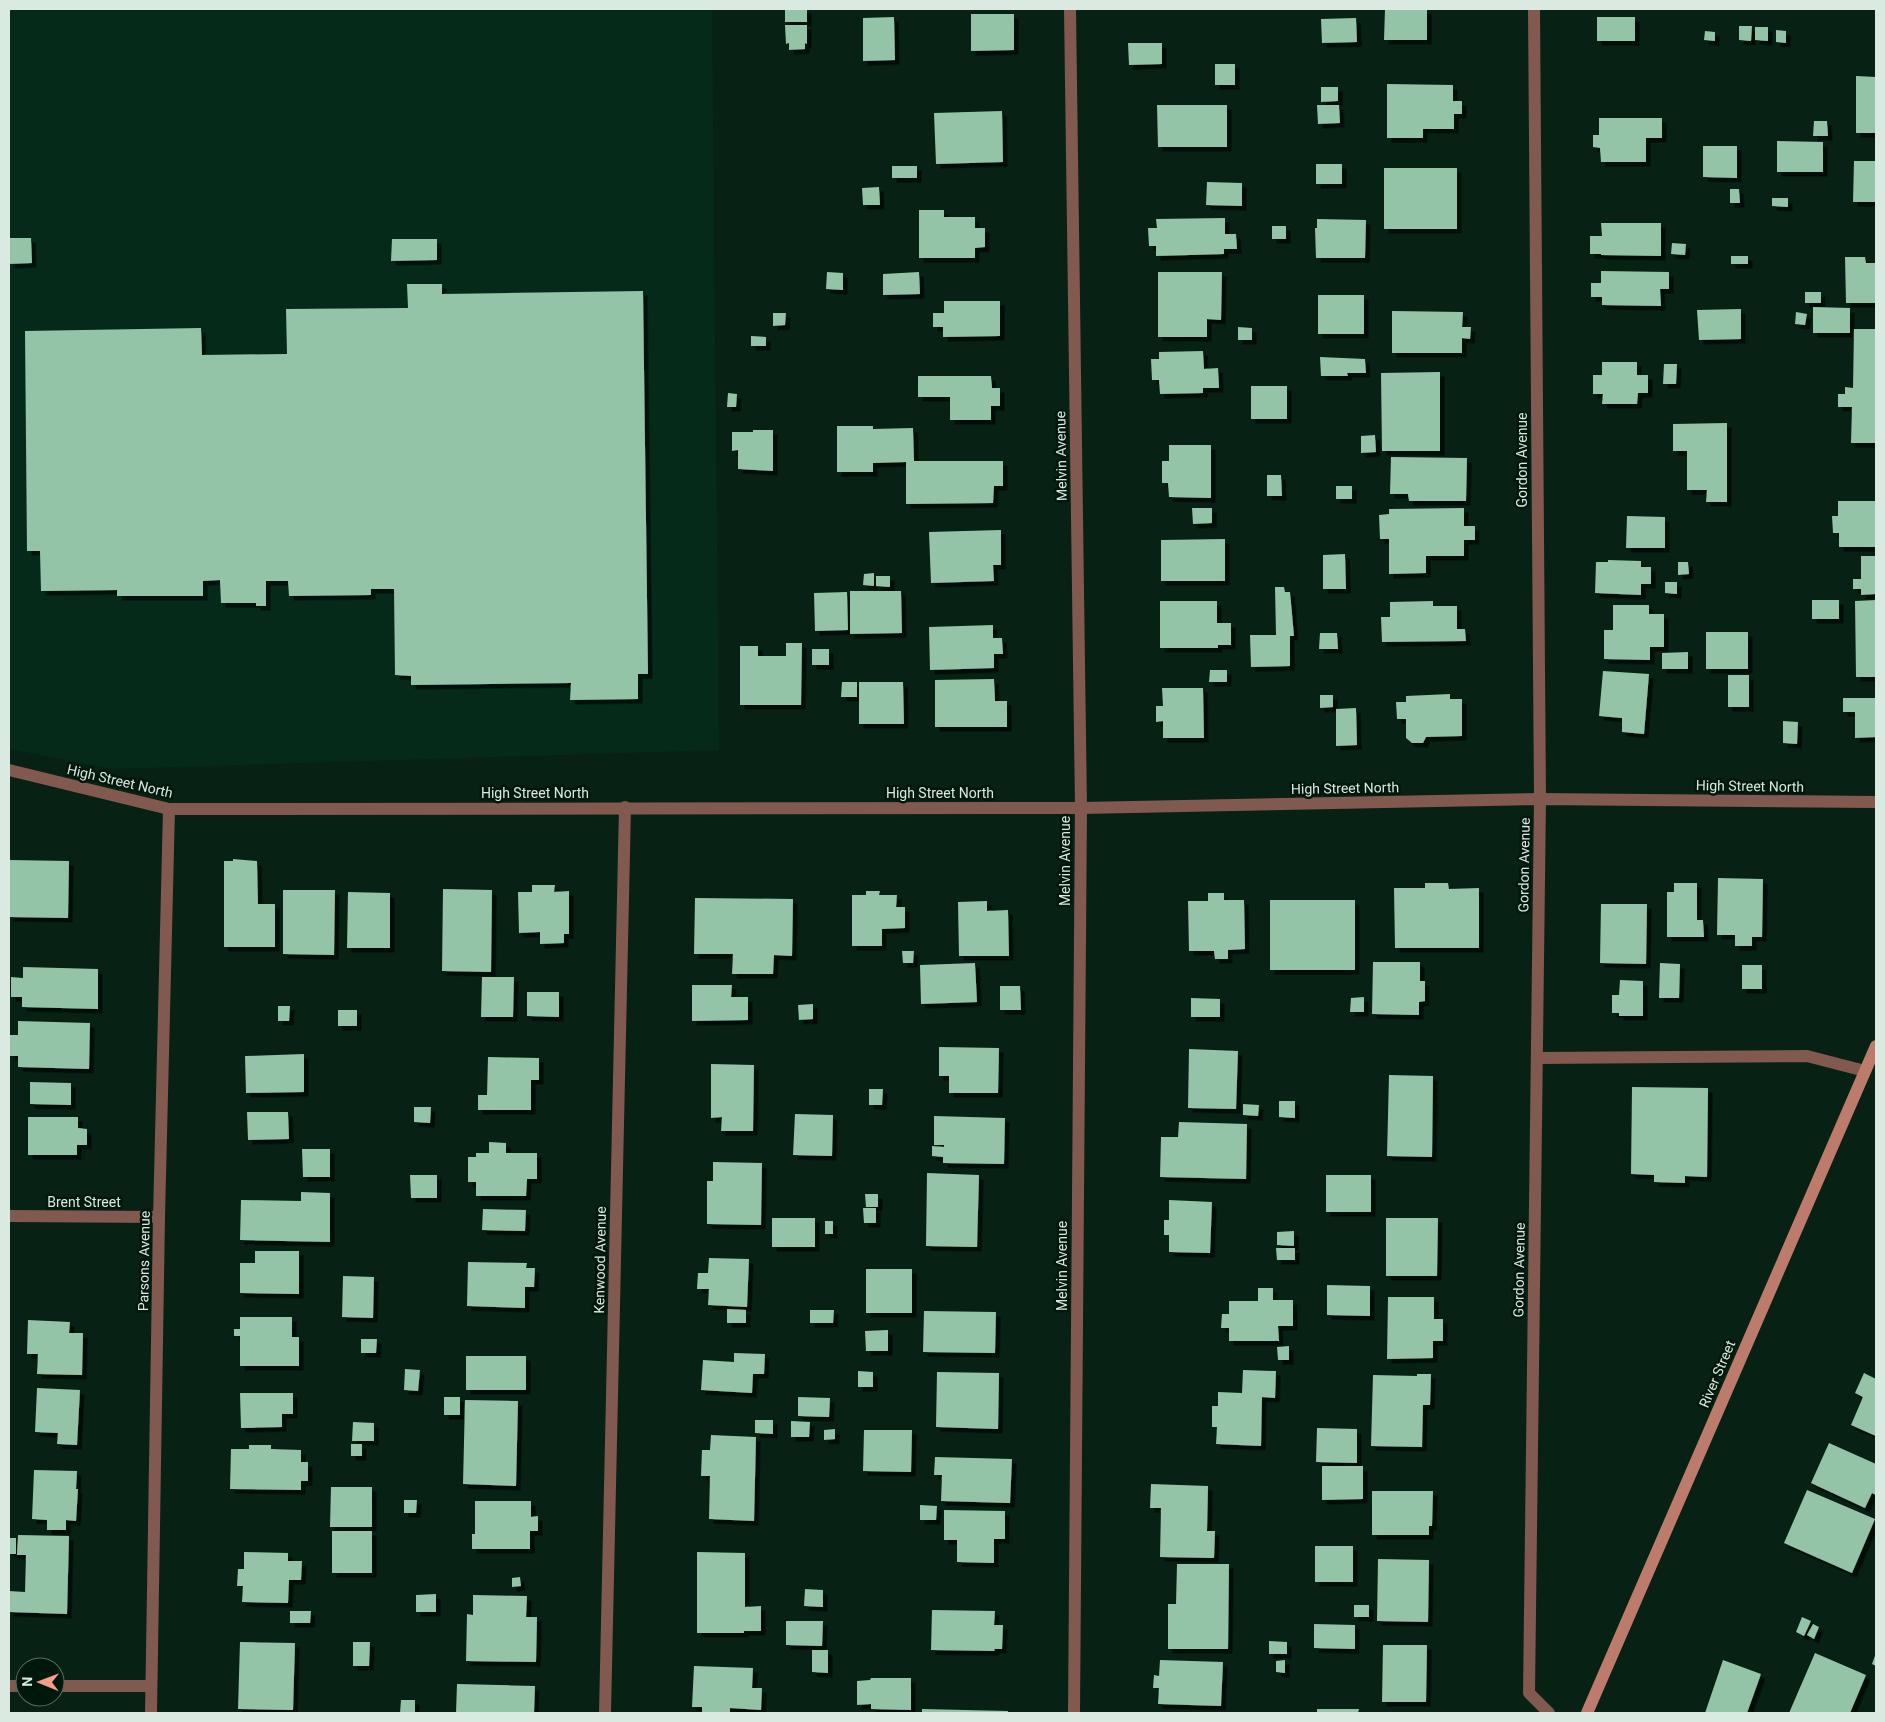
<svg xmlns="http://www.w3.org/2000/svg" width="1885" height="1722" font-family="Roboto,sans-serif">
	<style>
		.built { fill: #062a19 }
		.building { fill: #94c4a7; filter: url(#shadow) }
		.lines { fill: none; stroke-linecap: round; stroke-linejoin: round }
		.service { stroke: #81594e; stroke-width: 12 }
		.minor { stroke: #81594e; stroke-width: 12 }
		.tertiary { stroke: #81594e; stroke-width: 12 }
		.secondary { stroke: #bc7b6b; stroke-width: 12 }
		.labels { text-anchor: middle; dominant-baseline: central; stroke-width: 5; stroke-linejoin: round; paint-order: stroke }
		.street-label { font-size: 14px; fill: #daeae0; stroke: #00180b }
	</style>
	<defs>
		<filter id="shadow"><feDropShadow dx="4.5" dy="4.5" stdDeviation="0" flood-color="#0009"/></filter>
	</defs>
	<rect width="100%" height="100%" fill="#072114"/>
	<path class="built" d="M9,9H712L719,750L114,769L9,749Z"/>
	<path class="building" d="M785,9H807V22H785Z
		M1385,9H1427V40H1384Z
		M971,14H1014V50L971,51Z
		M894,17L895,60L863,61V18Z
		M1597,17H1635V41H1597Z
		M1356,18L1357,42L1322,43L1321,19Z
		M785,25H807V44L805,43V49L789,50V43L786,44Z
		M1739,26H1752L1751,41L1739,40Z
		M1755,27H1768V41L1755,40Z
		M1776,30L1786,31V43L1776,42Z
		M1705,31L1715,32V41L1704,40Z
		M1128,43H1162V64L1129,65Z
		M1215,64H1235V85H1215Z
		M1856,76L1876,77V133H1856Z
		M1387,84L1453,85V101H1462V114H1454V129H1423V138H1387Z
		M1321,87H1338V101L1321,102Z
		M1157,105H1227V147H1158Z
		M1317,105H1339L1340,123L1318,124Z
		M1002,111L1003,162L936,164L934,113Z
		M1599,118H1662V138H1646V162H1601L1600,148L1593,147V135H1599Z
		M1814,121H1827L1828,136H1813Z
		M1777,141L1823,142V172H1777Z
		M1703,146H1737V178L1703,177Z
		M1854,161H1876V202H1853Z
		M1316,164H1342V184H1316Z
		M892,166H917V178H892Z
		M1384,168H1457V229H1384Z
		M1207,182L1242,183V206L1206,205Z
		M879,187L880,205H863L862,188Z
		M1730,189H1739L1740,203H1730Z
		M1772,198H1788V207L1772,206Z
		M919,210H944V217H975V228H985V247L975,248V258H919Z
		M1225,218V234H1236L1237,249H1224V254L1156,256V246H1149L1148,228H1157L1156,219Z
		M1317,219L1366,220L1365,258H1316L1315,228H1317Z
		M1601,223H1661V256L1601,255V254H1590V236H1602Z
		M1272,226H1286V239H1272Z
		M9,238H31L32,263L9,264Z
		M392,239H437V260L391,261Z
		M1672,243L1686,244L1685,255L1671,254Z
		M1731,256H1748V264H1731Z
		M1845,257H1865L1866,263H1876V303H1846Z
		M1601,271L1669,272V289H1660L1661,306L1602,305V297H1591V283H1601Z
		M827,272L843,273V290L826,289Z
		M919,272L920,294L883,295V274Z
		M1158,272H1222L1221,320L1207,319V337H1158Z
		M407,284H442V294L643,291L648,674H638V699L570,700L571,683L411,685V676L395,675L394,589H371V595L289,596L288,581H266V606H256V603H221L220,580L203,581V596H117V590L41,591L40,551H27L25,331L201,328L202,355L287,354L286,309L408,308Z
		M1805,292H1821V303H1805Z
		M1318,295H1364V334H1318Z
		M944,301H1000V336L943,337V327H933V313H944Z
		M1813,307L1850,308V333H1813Z
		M1741,309V339L1699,340L1697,310Z
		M1392,311L1463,312L1462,327H1471L1470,339L1462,338V353H1392Z
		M1796,312L1807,314L1805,325L1795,324Z
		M773,313H786L785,325L773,326Z
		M1238,327L1252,328V340H1238Z
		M1854,329H1876V443H1851L1852,407H1838V394H1845V387L1853,388Z
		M751,336L766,337V346H751Z
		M1203,351L1204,369L1218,368L1219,388H1203V393L1160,394L1159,380H1152L1151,359H1159V352Z
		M1320,357L1365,359L1366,373H1347L1348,376H1321Z
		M1602,362H1637V375H1648V393H1638L1637,404H1602L1603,394H1593V375H1602Z
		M1664,364H1677L1676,384H1663Z
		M1440,372V451H1382L1381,373Z
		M918,376H991L992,388H1000V406H991V420H950V397H918Z
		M1251,386H1287V419H1251Z
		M728,393L737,394L736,407H727Z
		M1727,423V502H1706L1707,490H1687V451H1673V424Z
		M837,426H873V429L913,428L914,461H1003V486H994L993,503L906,504V462L873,463V472H837Z
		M753,430H773V471L738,469V450L732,451V432H753Z
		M1375,435L1376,452L1361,453V436Z
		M1169,445H1211V498L1169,497L1168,483H1162V461H1169Z
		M1391,457L1467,458L1466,501H1409L1408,494H1390Z
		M1267,475H1281L1282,496H1267Z
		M1336,486H1352V499H1336Z
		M1838,501H1876V547H1839V533H1833L1832,516H1838Z
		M1192,508H1212V523L1193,524Z
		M1464,508V526H1475V540H1464V556H1426V573L1389,574V539H1380L1379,515L1389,514V509Z
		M1627,516L1665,517V548H1626Z
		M1001,530V565H993L994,581L931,583L929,532Z
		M1225,539V581H1161V540Z
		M1345,554L1346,589H1323V555Z
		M1861,556H1876V594L1861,595V589H1853V579H1861Z
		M1608,560L1641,561V567H1651V584H1641V595L1595,593L1596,562H1608Z
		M1678,562H1688L1689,574L1678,575Z
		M874,573V586L863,585L864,574Z
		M876,576H890V587L876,586Z
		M1665,582H1677V594L1665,593Z
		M1275,587H1284L1285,592H1290L1294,636H1290V666L1251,667L1250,635H1276Z
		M850,591H901L902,633L850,634Z
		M847,592L848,630L815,631L814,593Z
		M1812,600H1839V619H1812Z
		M1876,600V677H1856L1855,601Z
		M1160,601H1217V623H1231V645H1218V648H1160Z
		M1433,601V606H1457V629H1465L1466,641L1382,642L1381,617H1390V602Z
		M1613,605H1649V614H1664V647H1650V660L1604,659V630H1613Z
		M993,625V638H1002L1003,654H994V668L930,670L929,627Z
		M1706,632H1748V669H1706Z
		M1320,633H1337L1338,649H1319Z
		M786,643H802L801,705H740V646H758V656H786Z
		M812,649H829V665H812Z
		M1688,652V669H1662V653Z
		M1210,670H1227V682H1209Z
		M1603,671L1649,674L1644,734L1622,732V718L1599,716Z
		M1728,675H1749V707H1728Z
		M994,679L995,701H1007V727H935V680Z
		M842,682H857V697H841Z
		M859,682H903L904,724H859Z
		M1162,688H1203L1204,738H1163V721L1156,722V706H1163Z
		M1450,694V699H1462V736L1426,737L1423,743H1412L1406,738V719H1397L1396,702H1406V696Z
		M1320,695H1333V707L1320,708Z
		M1843,698H1876V737L1855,738V712H1843Z
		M1356,708L1357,745L1336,746V709Z
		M1783,721L1798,722L1797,744L1783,743Z
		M233,859L257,861L258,904H275V947H224V861H233Z
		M9,860L69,861L68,918L9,917Z
		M1718,878L1763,879L1762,937H1752V946H1735V935H1717Z
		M1425,883H1448L1449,889L1479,888V948H1395L1394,888H1425Z
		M1674,883H1697V920H1703L1704,937H1667V892H1674Z
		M532,885H555L554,892L569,891V934H564V943L540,944V932L519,933L518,892H532Z
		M443,889L492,890L491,972L442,971Z
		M283,890H335L334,955L283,954Z
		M866,891H880L879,895H897L896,907H905V928L882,929V946H852V895H866Z
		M348,892L390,893V948H347Z
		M1208,893H1224V900H1244L1245,949L1228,950V959H1215L1214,951H1189L1188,901H1208Z
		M695,898L793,899L792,956L774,955L773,974H732L733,954H694Z
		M1270,900H1355V970H1270Z
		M987,901V911L1008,910L1009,956H959L958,902Z
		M1601,904H1647L1646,964L1600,963Z
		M902,951H914L913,963H903Z
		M1373,962H1420V981H1425V1001L1419,1002V1015L1372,1014Z
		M975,963L977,1002L921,1004L920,965Z
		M1660,963L1680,964L1679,998H1659Z
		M1742,965H1762V989H1742Z
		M23,967L98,969V1009L22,1007V997H11V977L23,978Z
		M482,977H514L513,1017H481Z
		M1620,980L1643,981V1016H1619V1013H1612V995H1619Z
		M692,985H732L731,997H748V1020L692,1021Z
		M1000,986H1020L1021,1010H1000Z
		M527,992H559V1017L527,1016Z
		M1364,997V1012H1350L1351,998Z
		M1191,998L1220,999V1017H1191Z
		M813,1004V1019L799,1020L798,1005Z
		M278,1006H290L289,1021H278Z
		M338,1010H357V1026H338Z
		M18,1021L90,1023L89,1069L18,1067V1056H10V1035H18Z
		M939,1047L999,1048L998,1093H949V1076H939Z
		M1189,1049L1238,1051L1236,1109L1188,1108Z
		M304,1054V1092L246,1093L245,1056Z
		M488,1057L539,1058V1080H531V1110H478V1095H487Z
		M711,1064L754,1065L753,1131H721L722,1117L711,1118Z
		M1389,1075L1433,1076L1432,1157L1387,1156Z
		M30,1082L71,1083V1105L30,1104Z
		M1632,1087L1708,1088L1707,1177L1685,1176V1183L1654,1182V1175L1631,1174Z
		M869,1089H883L882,1105H869Z
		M1279,1101H1295V1118L1279,1117Z
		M1243,1104L1259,1105L1258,1116L1243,1115Z
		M414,1107H431L430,1123L414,1122Z
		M247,1112H288L289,1139L248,1140Z
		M795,1114L833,1115L832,1156L793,1155Z
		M934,1116L1005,1118L1004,1164L943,1163V1157L932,1156V1146L944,1147V1145H934Z
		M28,1117H78V1128L87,1129V1145H77V1155H28Z
		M1179,1122L1247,1124L1246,1179L1160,1177L1161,1137H1178Z
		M489,1142L506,1143V1153H537V1179H527L526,1196H476V1182H468V1157H476V1153H489Z
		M302,1149H330V1177H303Z
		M713,1162L762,1163L761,1225L707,1224V1181H713Z
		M927,1173L979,1175L977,1247L926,1246Z
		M410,1175H437V1198H411Z
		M1326,1175H1371V1212H1326Z
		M301,1192L330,1193V1242L240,1240L241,1200L301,1201Z
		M865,1194H878V1207H866Z
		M1169,1200L1212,1202L1210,1253L1169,1252V1235H1164V1220H1169Z
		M863,1208H876V1223H864Z
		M483,1209L526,1210L525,1231L482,1230Z
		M772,1218H815V1247H772Z
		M1386,1218H1438L1437,1276H1386Z
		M825,1221H833V1234H825Z
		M1294,1231V1246L1277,1245V1232Z
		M1276,1248H1295V1260H1277Z
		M255,1251H299V1294L240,1293V1263H255Z
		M709,1258L749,1259L747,1307L708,1305L709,1289H697L698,1273H708Z
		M468,1262L527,1263L526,1268H535L534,1287H525V1308L467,1306Z
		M866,1269H912V1313H866Z
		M343,1276L374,1277L373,1318L342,1317Z
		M1327,1285L1370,1286V1316L1327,1315Z
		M1258,1288H1273V1300H1293V1326H1278L1279,1341H1229V1328H1221L1222,1314H1229V1301H1258Z
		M1388,1297H1434V1319H1443V1341H1433V1358L1387,1359Z
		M727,1309L746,1310V1323H727Z
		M810,1310H834L833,1323H810Z
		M924,1311L996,1312L995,1353L923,1352Z
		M240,1317H292V1337H299V1366H240V1336H234V1329H240Z
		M28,1320L70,1322L69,1333H83L82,1375L37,1374L38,1354H27Z
		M888,1330V1351H866L865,1331Z
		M361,1339H377L376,1353H361Z
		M1289,1346V1360H1278L1277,1347Z
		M734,1353L765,1354L764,1374H753L752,1393L701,1390L703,1360L734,1362Z
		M466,1356H526V1390H466Z
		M405,1369L420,1370L418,1391L404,1390Z
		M1243,1370L1276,1371L1275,1398L1262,1397L1261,1446L1216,1444L1217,1427H1212V1406H1218V1392L1242,1393Z
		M858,1371L873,1372V1387H858Z
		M937,1372L999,1373L998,1429L936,1427Z
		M1864,1373L1876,1379V1436L1851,1425L1863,1397L1855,1393Z
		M1417,1374H1431L1430,1405H1423L1422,1447L1371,1446L1373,1375L1417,1376Z
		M37,1388L80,1390L77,1445L57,1444L58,1433L35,1432Z
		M240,1393H293V1414H282V1427L241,1428Z
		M444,1397H460V1415H444Z
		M798,1397L830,1398L829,1417L798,1416Z
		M465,1400L518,1401L516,1486L463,1484Z
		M755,1420H773V1434L755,1433Z
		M791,1421L810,1422L809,1437H791Z
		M353,1422L374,1423V1441H352Z
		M1317,1428L1357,1429V1463L1316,1462Z
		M835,1429V1439L824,1440V1430Z
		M864,1430H912L911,1472L863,1471Z
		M711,1435L756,1437L754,1521L709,1519L710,1476H701L702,1450H710Z
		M1829,1443L1876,1464V1495L1872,1493L1865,1508L1811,1483Z
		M351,1444H362V1456H351Z
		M249,1445H271V1449L301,1450V1462H308V1481H301V1490L230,1489L231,1449H249Z
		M935,1457L1012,1459L1010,1503L941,1501L942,1475H934Z
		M1322,1466H1363V1499L1322,1500Z
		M34,1470L77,1471L76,1489H78L76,1521L66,1520V1530H47V1520L32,1519Z
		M1151,1484L1208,1486L1207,1531H1215L1214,1558L1160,1557L1161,1508H1150Z
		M331,1487H372V1527H330Z
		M1807,1490L1875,1519L1852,1573L1784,1543Z
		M1372,1491H1433L1432,1526H1429V1535H1372Z
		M404,1500H417L416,1513H404Z
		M475,1501H531V1517L538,1516V1531H530V1549H472V1534H475Z
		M920,1505L937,1506L936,1520H920Z
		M944,1510L1005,1511V1539H994V1563L957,1562V1540H944Z
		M332,1531H372V1573H332Z
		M18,1535L69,1536L67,1614L9,1612V1591L25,1592L26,1555H17Z
		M9,1538H16V1554H9Z
		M1315,1546H1353V1582H1315Z
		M244,1552L288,1553V1561H302L301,1580H289L288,1603L242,1602L243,1586H237L238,1569H244Z
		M697,1552L745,1553V1607L761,1606V1631H744V1633H697Z
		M1378,1559L1429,1560L1428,1622L1377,1621Z
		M1177,1564H1229L1228,1649H1168V1604H1176Z
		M520,1577L521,1586L512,1587V1578Z
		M805,1589L823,1590V1607L804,1606Z
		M436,1594V1612H416V1595Z
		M473,1595L527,1596L526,1617H537L536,1662L466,1661L467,1614L473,1615Z
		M1354,1605H1369V1617H1354Z
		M932,1610L995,1611L994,1625H1003L1002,1649H994L995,1651L931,1650Z
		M290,1611H311L310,1623H290Z
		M1802,1617L1811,1621L1804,1636L1796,1632Z
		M786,1621H823L822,1646L786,1645Z
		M1314,1624L1355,1625V1649L1314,1648Z
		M1813,1624L1819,1627L1814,1639L1807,1635Z
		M1269,1641L1287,1642V1654H1269Z
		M240,1642L295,1643L293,1710L238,1709Z
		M353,1642H370L369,1666H353Z
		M1383,1645H1427L1426,1702H1382Z
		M812,1650H828V1673L812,1672Z
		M1815,1653L1866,1675L1850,1713H1789Z
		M1876,1653V1666L1872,1664Z
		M1160,1660L1223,1662L1221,1706L1158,1704L1159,1688H1153L1154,1675L1159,1676Z
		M1285,1660V1673L1276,1672V1661Z
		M1723,1660L1761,1674L1747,1713H1705Z
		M694,1666L753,1668L752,1688H762L761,1710L730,1708V1713H702V1707H692Z
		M871,1678H911V1710L871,1709V1704L857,1705V1681L870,1680Z
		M457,1684L535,1686L534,1713H456Z
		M401,1700H415V1713H400Z
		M922,1709L1008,1711V1713H922Z
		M1317,1709H1359L1358,1713H1317Z"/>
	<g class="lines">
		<path class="service" d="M1537,1058L1807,1056L1865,1071"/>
		<path class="minor" d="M1070,9L1081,808L1074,1713
			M1534,9L1540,799L1529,1693L1549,1713
			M9,1216L159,1217
			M9,1686H25
			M55,1686H151
			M151,1713L159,1217L169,809
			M605,1713L625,807"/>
		<path class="tertiary" d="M9,770L169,809L1081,808L1540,799L1876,802"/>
		<path class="secondary" d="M1587,1713L1876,1046"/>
	</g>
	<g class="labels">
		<g class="street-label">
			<text transform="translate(1061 456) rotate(-91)">Melvin Avenue</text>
			<text transform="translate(1522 460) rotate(-90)">Gordon Avenue</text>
			<text transform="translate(120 781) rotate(13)">High Street North</text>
			<text transform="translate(1750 786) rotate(1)">High Street North</text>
			<text transform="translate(1345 788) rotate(-1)">High Street North</text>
			<text x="535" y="793">High Street North</text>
			<text x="940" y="793">High Street North</text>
			<text transform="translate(1065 861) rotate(-90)">Melvin Avenue</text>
			<text transform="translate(1524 865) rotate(-89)">Gordon Avenue</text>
			<text x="84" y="1202">Brent Street</text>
			<text transform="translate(600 1260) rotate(-89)">Kenwood Avenue</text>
			<text transform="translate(144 1261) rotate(-89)">Parsons Avenue</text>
			<text transform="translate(1062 1266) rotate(-90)">Melvin Avenue</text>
			<text transform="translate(1519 1270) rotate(-89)">Gordon Avenue</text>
			<text transform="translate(1717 1374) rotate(-67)">River Street</text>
		</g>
	</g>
	<rect width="1885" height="1722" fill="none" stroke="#daeae0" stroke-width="20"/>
	<g transform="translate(40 1682) rotate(271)"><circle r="24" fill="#00180b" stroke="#576c60"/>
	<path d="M0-4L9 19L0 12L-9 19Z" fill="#f49e88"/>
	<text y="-8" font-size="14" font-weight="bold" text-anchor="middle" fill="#daeae0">N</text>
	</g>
</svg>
